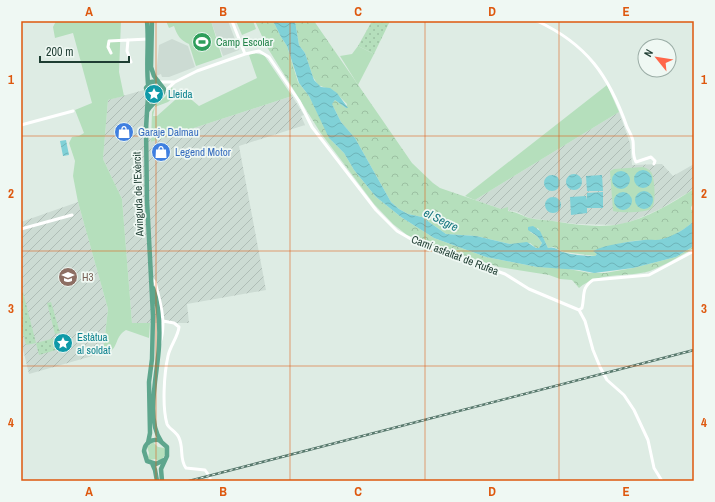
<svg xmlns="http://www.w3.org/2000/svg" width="715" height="502" font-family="'Archivo Narrow',sans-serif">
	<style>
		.built { fill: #ccdbd3 }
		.industrial { fill: url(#industrial-furrows) }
		.grass { fill: #b5dfbc }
		.forest { fill: url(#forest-crowns) }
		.park { fill: url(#park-dots) }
		.water { fill: url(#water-waves) }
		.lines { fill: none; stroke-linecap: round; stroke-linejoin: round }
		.street { stroke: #fff; stroke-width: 3 }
		.primary { stroke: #5ea68d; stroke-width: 4.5 }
		.rail-casing { stroke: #58796d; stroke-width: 2.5 }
		.rail { stroke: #eff8f3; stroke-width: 1; stroke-dasharray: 3; stroke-linecap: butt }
		.grid { fill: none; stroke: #de580e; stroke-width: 1; stroke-opacity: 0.55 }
		.labels { text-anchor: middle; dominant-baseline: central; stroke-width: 3.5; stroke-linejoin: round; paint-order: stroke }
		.leisure-label { font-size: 11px; fill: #27864d; stroke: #eff8f3; text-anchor: start }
		.culture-label { font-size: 11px; fill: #0d838f; stroke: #eff8f3; text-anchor: start }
		.shop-label { font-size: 11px; fill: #366cbe; stroke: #eff8f3; text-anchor: start }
		.street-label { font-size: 11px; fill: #1e3d32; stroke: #eff8f3 }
		.education-label { font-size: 11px; fill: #785e54; stroke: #eff8f3; text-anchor: start }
		.water-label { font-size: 12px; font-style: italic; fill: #13757e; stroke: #eff8f3 }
		.neatline { fill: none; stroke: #de580e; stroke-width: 1.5 }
		.grid-label { font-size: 13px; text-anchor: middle; font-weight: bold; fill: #de580e }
	</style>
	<defs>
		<pattern id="industrial-furrows" width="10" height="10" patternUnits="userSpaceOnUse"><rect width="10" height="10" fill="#ccdbd3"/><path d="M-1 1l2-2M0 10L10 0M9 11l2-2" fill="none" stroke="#afbdb6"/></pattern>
		<pattern id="forest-crowns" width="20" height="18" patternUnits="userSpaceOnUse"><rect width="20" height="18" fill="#b5dfbc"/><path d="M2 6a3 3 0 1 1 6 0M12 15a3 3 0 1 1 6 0" fill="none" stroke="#9bc0a2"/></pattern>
		<pattern id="park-dots" width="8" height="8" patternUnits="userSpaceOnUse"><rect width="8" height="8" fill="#b5dfbc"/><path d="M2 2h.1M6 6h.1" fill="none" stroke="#9bc0a2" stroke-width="1.8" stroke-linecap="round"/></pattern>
		<pattern id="water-waves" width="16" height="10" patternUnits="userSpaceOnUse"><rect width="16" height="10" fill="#80d1d7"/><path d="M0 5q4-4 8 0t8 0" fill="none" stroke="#6eb4b9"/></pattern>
	</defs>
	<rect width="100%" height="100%" fill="#deece4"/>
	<path class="built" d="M211,21H228L239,50L223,56Z
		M172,39L188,46L195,67L169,77H162L161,74L156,76L159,45Z"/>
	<path class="industrial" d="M144,90L151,142L292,96L304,115L301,116L305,125L239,146L266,290L187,304L189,323H132L122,199L103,159L108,100Z
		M619,112L630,143L632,165L662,164L673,176L694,164V189L660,209L635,220L619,225L576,224L529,218L517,212L501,209L475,200Z
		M78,202L108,309L103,353L29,374L21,341V222Z"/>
	<path class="grass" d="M56,21H121L119,72L124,96L108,100L103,159L122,199L132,323H150L149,338L126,330C113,337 120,352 103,353L108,309L78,202L73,176L75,161L69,143L72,137L79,136L84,133L75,110L92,103L73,33L55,38L53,27Z
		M166,21H211L222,57L196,66L189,44C180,40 177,35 174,26L169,28Z
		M236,21H253L256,29L242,35Z
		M358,46L374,54L358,85L340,56L352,54Z
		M252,53L264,55L292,96L151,142L152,112L157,103L165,97L172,87L176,95L168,102L155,107L153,116H157L175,100L186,95L199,106L257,78L249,55Z
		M607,85L619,112L475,200L465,196Z
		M643,167C646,168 649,169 651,172C655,177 656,204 652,208C648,213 619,213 613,211L610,171L614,169Z
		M153,442L158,447L165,448C167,454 164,458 159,461L155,459L150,460L148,458L149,453L147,447Z"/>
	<path class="forest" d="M255,21H273L281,37L287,46L298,82L309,96L331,140L344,153L354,170L376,197L401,217L434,238L486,257L537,267L563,268L590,273H605L633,268L676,257L694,246V248C680,256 665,265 650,271C625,278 599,271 579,288L572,280L560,279L549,275L499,267L426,243L407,235L393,224L374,204L320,132L267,47Z
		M295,21H314L412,163L433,183L440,188L501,209L508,207V211C516,212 521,215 529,218C538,220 549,220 559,222C578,225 601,228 620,224C646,219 672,203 694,189V203L691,207V210L694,209V221C685,229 671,239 658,240C650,241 641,240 633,241C621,243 608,246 597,250V254L595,256L564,252L553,247L548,248L538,228L530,232L537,236L542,243L539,248H536L530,243L510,244L476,236L446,234L422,217L408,214L399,209L391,202L355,138L341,122L332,104L335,100L346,108L347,104L334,91L318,85L313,77L305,53L299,45Z"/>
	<path class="park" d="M372,21H390L374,54L358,46Z
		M23,292L36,343L66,335L69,346L39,355L36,343L26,345L21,326V293Z
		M51,302L60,333L55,334L47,303Z"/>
	<path class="water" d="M273,21H295L299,45L305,53L314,80L321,87L330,88L337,93L348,108H346L335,100L332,104L341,122L355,138L391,202L399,209L408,214L422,217L446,234L476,236L510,244L527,242L536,248H539L542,243L537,236L528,230V227L533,226L540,231L548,248C554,246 558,250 563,252C572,255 585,256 595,256L597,254L593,251C608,244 627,242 644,240C650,239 656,241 662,239C674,236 685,229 694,221V246L676,257L633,268L594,273L579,270L537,267L486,257L434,238L401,217L376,197L354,170L344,153L329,138L309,96L299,83L287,46L281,37Z
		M66,140L69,155L63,156L60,141Z
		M634 179a9 9 0 1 1 18 0a9 9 0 1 1-18 0Z
		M612 180a9 9 0 1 1 18 0a9 9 0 1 1-18 0Z
		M566 182a8 8 0 1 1 16 0a8 8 0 1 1-16 0Z
		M544 183a8 8 0 1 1 16 0a8 8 0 1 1-16 0Z
		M602,175L603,191H587L586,176Z
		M635 200a9 9 0 1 1 18 0a9 9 0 1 1-18 0Z
		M614 201a9 9 0 1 1 18 0a9 9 0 1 1-18 0Z
		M603,192V208H587V213L571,215L570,197L586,196L587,200V193Z
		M545 205a8 8 0 1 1 16 0a8 8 0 1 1-16 0Z"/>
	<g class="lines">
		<path class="street" d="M232,21L245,54
			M537,21C587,44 609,76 627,127C629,131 632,136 633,141C634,149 632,155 636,162L651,157L655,161L654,164
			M128,40L127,51L131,62
			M111,53L108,47L109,41L148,39
			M160,82H175
			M165,91L175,82L197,71L245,54L259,51L269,57L299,101L312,127L376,210L397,231L416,242L505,274L529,289L579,310L585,321L593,350L600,367L607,380L624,395L634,410L648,440L654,468L662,481
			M21,125L73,111
			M21,229L72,215
			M151,278L155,282C160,301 167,323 160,343
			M579,310L582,308C585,295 581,288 593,280L649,275L694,251
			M163,321L174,323L179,327C178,337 170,346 168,356C164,374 162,407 167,424C169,429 177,432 179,438C184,448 179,459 186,468L205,470L210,477V481"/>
		<path class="primary" d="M147,21C149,42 146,63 148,84
			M148,110C153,102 163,98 164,89L154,76L151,67L152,21
			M153,288C159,305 160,328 159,346C158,372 145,419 161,441
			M148,443L150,433L149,382L152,359L153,316L147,200L146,128L148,96L146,88L151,82L158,81
			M152,463L155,470L157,481
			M162,481L161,469L167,456V447L159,440C151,439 145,443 144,451L147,461L156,464L164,460"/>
		<defs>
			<path id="rail" d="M189,481L694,350"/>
		</defs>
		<use href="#rail" class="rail-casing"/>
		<use href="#rail" class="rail"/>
	</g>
	<path class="grid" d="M156,21V481M290,21V481M425,21V481M559,21V481M21,136H694M21,251H694M21,366H694"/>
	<defs>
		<symbol id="stadium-disc" viewBox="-11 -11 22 22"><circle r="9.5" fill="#2e9e5b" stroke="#eff8f3"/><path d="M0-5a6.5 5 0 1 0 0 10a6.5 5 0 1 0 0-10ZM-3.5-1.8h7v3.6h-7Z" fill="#fff"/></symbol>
		<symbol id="sight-disc" viewBox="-11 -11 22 22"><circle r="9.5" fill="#0f9aa8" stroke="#eff8f3"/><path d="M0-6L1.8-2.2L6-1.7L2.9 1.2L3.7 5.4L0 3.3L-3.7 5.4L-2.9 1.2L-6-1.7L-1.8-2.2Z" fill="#fff"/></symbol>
		<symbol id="shop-disc" viewBox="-11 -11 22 22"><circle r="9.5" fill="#3f7fe0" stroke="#eff8f3"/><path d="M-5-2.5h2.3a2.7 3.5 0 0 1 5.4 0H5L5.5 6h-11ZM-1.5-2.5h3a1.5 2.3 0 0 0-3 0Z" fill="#fff"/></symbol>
		<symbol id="university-disc" viewBox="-11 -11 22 22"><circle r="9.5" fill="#8d6e63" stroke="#eff8f3"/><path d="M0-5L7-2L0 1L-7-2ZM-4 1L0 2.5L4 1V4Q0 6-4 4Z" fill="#fff"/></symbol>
	</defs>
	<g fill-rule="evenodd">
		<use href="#stadium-disc" x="191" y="31" width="22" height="22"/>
		<use href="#sight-disc" x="143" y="83" width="22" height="22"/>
		<use href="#shop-disc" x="113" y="121" width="22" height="22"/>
		<use href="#shop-disc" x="150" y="141" width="22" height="22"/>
		<use href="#university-disc" x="57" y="266" width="22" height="22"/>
		<use href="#sight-disc" x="52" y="332" width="22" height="22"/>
	</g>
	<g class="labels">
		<g class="leisure-label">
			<text x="216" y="42">Camp Escolar</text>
		</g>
		<g class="culture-label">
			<text x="168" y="94">Lleida</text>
			<text x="77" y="337">Estàtua<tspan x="77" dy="13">al soldat</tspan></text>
		</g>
		<g class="shop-label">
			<text x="138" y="132">Garaje Dalmau</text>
			<text x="175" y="152">Legend Motor</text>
		</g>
		<g class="street-label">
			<text transform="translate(138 194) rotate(-92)">Avinguda de l'Exèrcit</text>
			<text transform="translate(455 255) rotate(21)">Camí asfaltat de Rufea</text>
		</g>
		<g class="education-label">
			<text x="82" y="277">H3</text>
		</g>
		<g class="water-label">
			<text transform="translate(441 220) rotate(26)">el Segre</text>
		</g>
	</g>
	<rect width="715" height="502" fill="none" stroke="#eff8f3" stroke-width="44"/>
	<g transform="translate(657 58) rotate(300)"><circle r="19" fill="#eff8f3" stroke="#9bada6"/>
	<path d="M0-3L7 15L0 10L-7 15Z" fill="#ff6649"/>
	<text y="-6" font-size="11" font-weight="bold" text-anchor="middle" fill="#1e3d32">N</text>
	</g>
	<path d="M40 56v6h89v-6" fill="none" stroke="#1e3d32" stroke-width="2"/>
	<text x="46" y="56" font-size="12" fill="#1e3d32" stroke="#eff8f3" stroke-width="3" paint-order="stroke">200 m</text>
	<rect x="22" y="22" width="671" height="458" class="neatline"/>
	<g class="grid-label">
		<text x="89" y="16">A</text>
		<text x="223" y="16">B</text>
		<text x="358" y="16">C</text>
		<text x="492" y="16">D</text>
		<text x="626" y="16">E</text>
		<text x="11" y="84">1</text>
		<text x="704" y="84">1</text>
		<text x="11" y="198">2</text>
		<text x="704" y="198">2</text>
		<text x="11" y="313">3</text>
		<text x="704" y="313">3</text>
		<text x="11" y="427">4</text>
		<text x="704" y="427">4</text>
		<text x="89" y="496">A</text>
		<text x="223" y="496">B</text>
		<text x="358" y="496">C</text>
		<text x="492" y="496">D</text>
		<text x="626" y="496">E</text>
	</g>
</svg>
